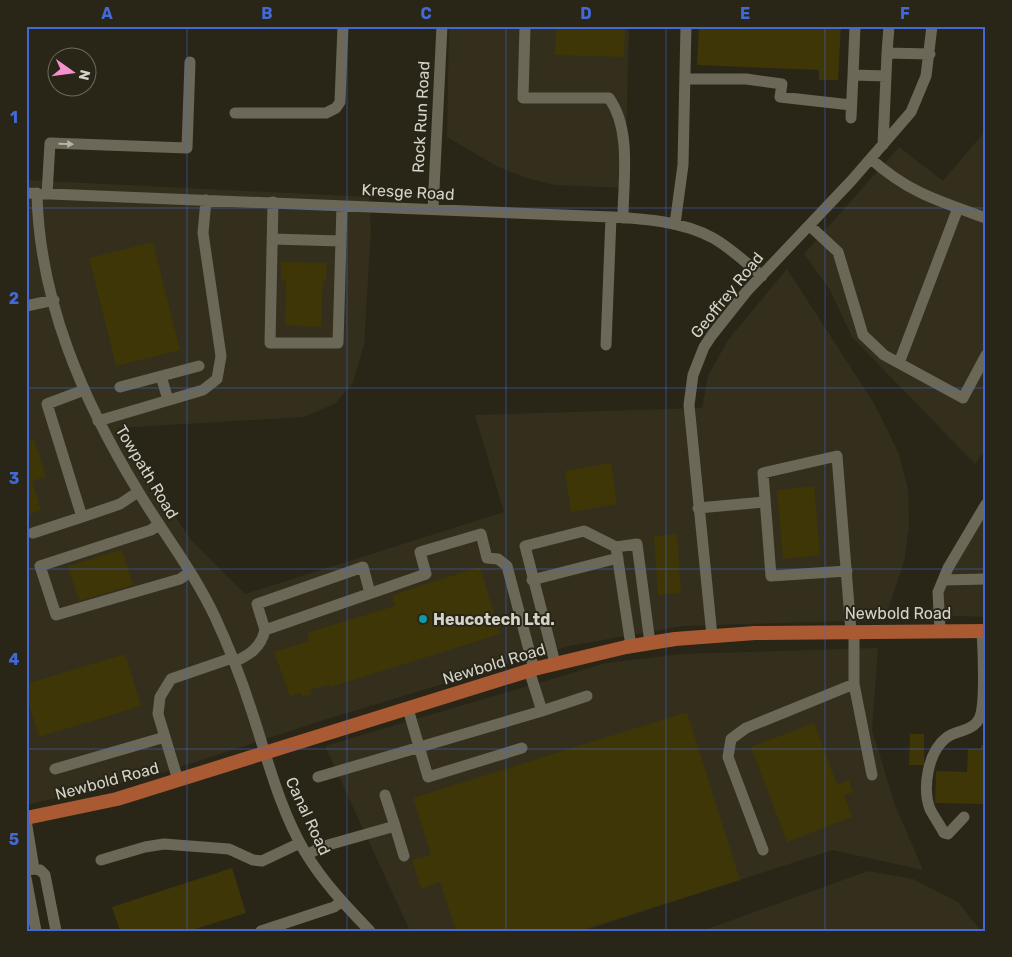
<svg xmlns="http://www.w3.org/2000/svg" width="1012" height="957" font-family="Rubik,sans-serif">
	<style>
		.built { fill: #342f1c }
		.building { fill: #3e3607 }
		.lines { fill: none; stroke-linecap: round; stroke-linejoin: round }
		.minor { stroke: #6b6858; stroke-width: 11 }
		.major { stroke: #a95a32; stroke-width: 14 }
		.oneway { fill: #b4b3a8 }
		.grid { fill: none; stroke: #4269d5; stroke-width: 1; stroke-opacity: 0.55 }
		.culture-dot { fill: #0f9aa8; stroke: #292618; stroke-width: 2 }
		.labels { text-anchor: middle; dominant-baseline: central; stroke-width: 4; stroke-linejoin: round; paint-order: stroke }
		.street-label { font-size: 16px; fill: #d4d3ca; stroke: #292618 }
		.poi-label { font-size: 16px; font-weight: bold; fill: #d4d3ca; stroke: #292618; text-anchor: start }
		.neatline { fill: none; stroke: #4269d5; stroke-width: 2 }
		.grid-label { font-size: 16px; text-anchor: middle; font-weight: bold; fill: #4269d5 }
	</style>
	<rect width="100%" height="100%" fill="#292618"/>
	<path class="built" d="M449,26H629L625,188L555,185L527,178L498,167L447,137Z
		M986,130V448L975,464L852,337L829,288L804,254L899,147L943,181Z
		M26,180L369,197L371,230L364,345L353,382L336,403L304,417L117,428L190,539L245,594L504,512L475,415L702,408L708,376L728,340L787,269L875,405L899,454L908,489L909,526L904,562L887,612L882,620L683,626L569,646L327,719L152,776L26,805Z
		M986,506V617L928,615Z
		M878,648L872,730L895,805L923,870L832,850L583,931H410L325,746L606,663L681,654Z
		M868,871L913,879L958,902L981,931H702Z"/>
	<path class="building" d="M556,26H625L624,57L555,55Z
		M699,26H841L838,80H819V70L697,65Z
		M153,242L180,350L116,366L89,258Z
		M281,262L327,263L326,280H323L321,327L285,325L286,281L281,280Z
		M34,440L46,477L32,481L41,510L26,515V442Z
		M611,463L617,504L571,512L565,471Z
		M814,486L820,555L783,559L777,490Z
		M677,534L681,593L658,595L654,536Z
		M122,550L133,585L79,601L68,566Z
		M480,567L500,634L331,687L330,684L310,690L312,694L302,697L301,693L290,696L274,652L309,641L307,633L395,606L392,595Z
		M125,654L141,706L39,737L26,695V684Z
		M687,712L740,880L578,931H456L440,882L421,889L412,860L431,855L413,798Z
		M814,723L837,784L849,780L853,792L844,795L852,817L787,842L751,747Z
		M910,734H924V765H909Z
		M981,745H986V804L935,803L936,771L967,772L968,749H981Z
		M232,868L246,913L189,931H120L112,907Z"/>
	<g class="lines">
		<path class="minor" d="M525,26L523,98H609C632,130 623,181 623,218
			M855,26L853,75L886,76
			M889,26L887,53L930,54
			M685,79H746L782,84L780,97L851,105
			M235,113H326L336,108L340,102L343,26
			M851,118L853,75
			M883,145L887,53
			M871,159C909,193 939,201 986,218
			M26,193L611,217C645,219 682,221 713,238C731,248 746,263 762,276
			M37,193C39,300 83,401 138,491C163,533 194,572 215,617C229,647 241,678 251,709C267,757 279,808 305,852C323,882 346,906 370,931
			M47,194L50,143L187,148L190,62
			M273,202L270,343H338L342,206
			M433,209L442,26
			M675,224L683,165L686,26
			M810,226L838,252L863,335L884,355L963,398L986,355
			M272,239L341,241
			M26,306L54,300
			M606,345L611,217
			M899,363L958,208
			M161,376L168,400
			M120,387L199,366
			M98,421L203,390L217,379L221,356L203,233L206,200
			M698,508L765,502
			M82,517L120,504L138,492
			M159,524L151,530L40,566L56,615L180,579L190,572
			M33,533L82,517L47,404L84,390
			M616,547L631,646
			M847,571L771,576L763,473L837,456L851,631
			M532,580L618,558
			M943,580L986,579
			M265,630L257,604L363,567L370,593
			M940,630L938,592L948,568L986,504
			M712,636L689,405L693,375L704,347L712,335L747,291L852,180L911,112L926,76L932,26
			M234,662C250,655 261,647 265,630L426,574L420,552L481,534L487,558L498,559L507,566L534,669
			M555,663L525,546L584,531L616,547L637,544L650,643
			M854,684L872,775
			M408,709L428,777L522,748
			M542,711L587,696
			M55,769L165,737
			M318,777L542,711L529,670
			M178,780L158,714L160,697L171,679L232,658
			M964,817L948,834L944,833C940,825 934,817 930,809C922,788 928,752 946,738C956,730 972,732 979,719C986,707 983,647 982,631
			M26,820L34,869L28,870
			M395,826L404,856
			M763,850L728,757L731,739L746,728L854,684V631
			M307,855L321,847L395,826L385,795
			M101,860L145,847L164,844L229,849L253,860L262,861L300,843
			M34,869L40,870L45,875L56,931
			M26,878L36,931
			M261,931L334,907L341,902"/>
		<path class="major" d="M26,818L117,799L534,669L626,647L675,639L755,633L986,631"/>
	</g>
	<defs><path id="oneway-solid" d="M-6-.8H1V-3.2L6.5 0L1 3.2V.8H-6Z" transform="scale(1.25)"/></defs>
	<use class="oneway" href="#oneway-solid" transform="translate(66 144) rotate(2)"/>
	<path class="grid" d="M187,26V931M347,26V931M506,26V931M666,26V931M825,26V931M26,208H986M26,388H986M26,569H986M26,749H986"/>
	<circle class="culture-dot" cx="423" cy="619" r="5"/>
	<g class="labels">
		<g class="street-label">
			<text transform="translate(421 117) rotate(-87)">Rock Run Road</text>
			<text transform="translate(408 192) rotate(3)">Kresge Road</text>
			<text transform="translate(727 295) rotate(-51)">Geoffrey Road</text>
			<text transform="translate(147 472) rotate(59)">Towpath Road</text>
			<text x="898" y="613">Newbold Road</text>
			<text transform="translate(494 664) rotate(-17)">Newbold Road</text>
			<text transform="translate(107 781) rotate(-15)">Newbold Road</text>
			<text transform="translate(308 816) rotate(65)">Canal Road</text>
		</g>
		<g class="poi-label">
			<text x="433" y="619">Heucotech Ltd.</text>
		</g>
	</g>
	<rect width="1012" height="957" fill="none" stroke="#292618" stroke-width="55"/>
	<g transform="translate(72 72) rotate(104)"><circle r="24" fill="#292618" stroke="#6d6b5f"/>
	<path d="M0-4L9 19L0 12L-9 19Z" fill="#f790ce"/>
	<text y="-8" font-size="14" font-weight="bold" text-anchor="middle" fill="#d4d3ca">N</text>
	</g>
	<rect x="28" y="28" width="956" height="902" class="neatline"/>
	<g class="grid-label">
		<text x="107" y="19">A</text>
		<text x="267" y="19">B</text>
		<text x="426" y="19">C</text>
		<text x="586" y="19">D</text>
		<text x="745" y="19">E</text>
		<text x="905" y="19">F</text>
		<text x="14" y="123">1</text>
		<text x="14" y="304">2</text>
		<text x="14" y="484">3</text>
		<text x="14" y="665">4</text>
		<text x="14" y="845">5</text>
	</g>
</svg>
